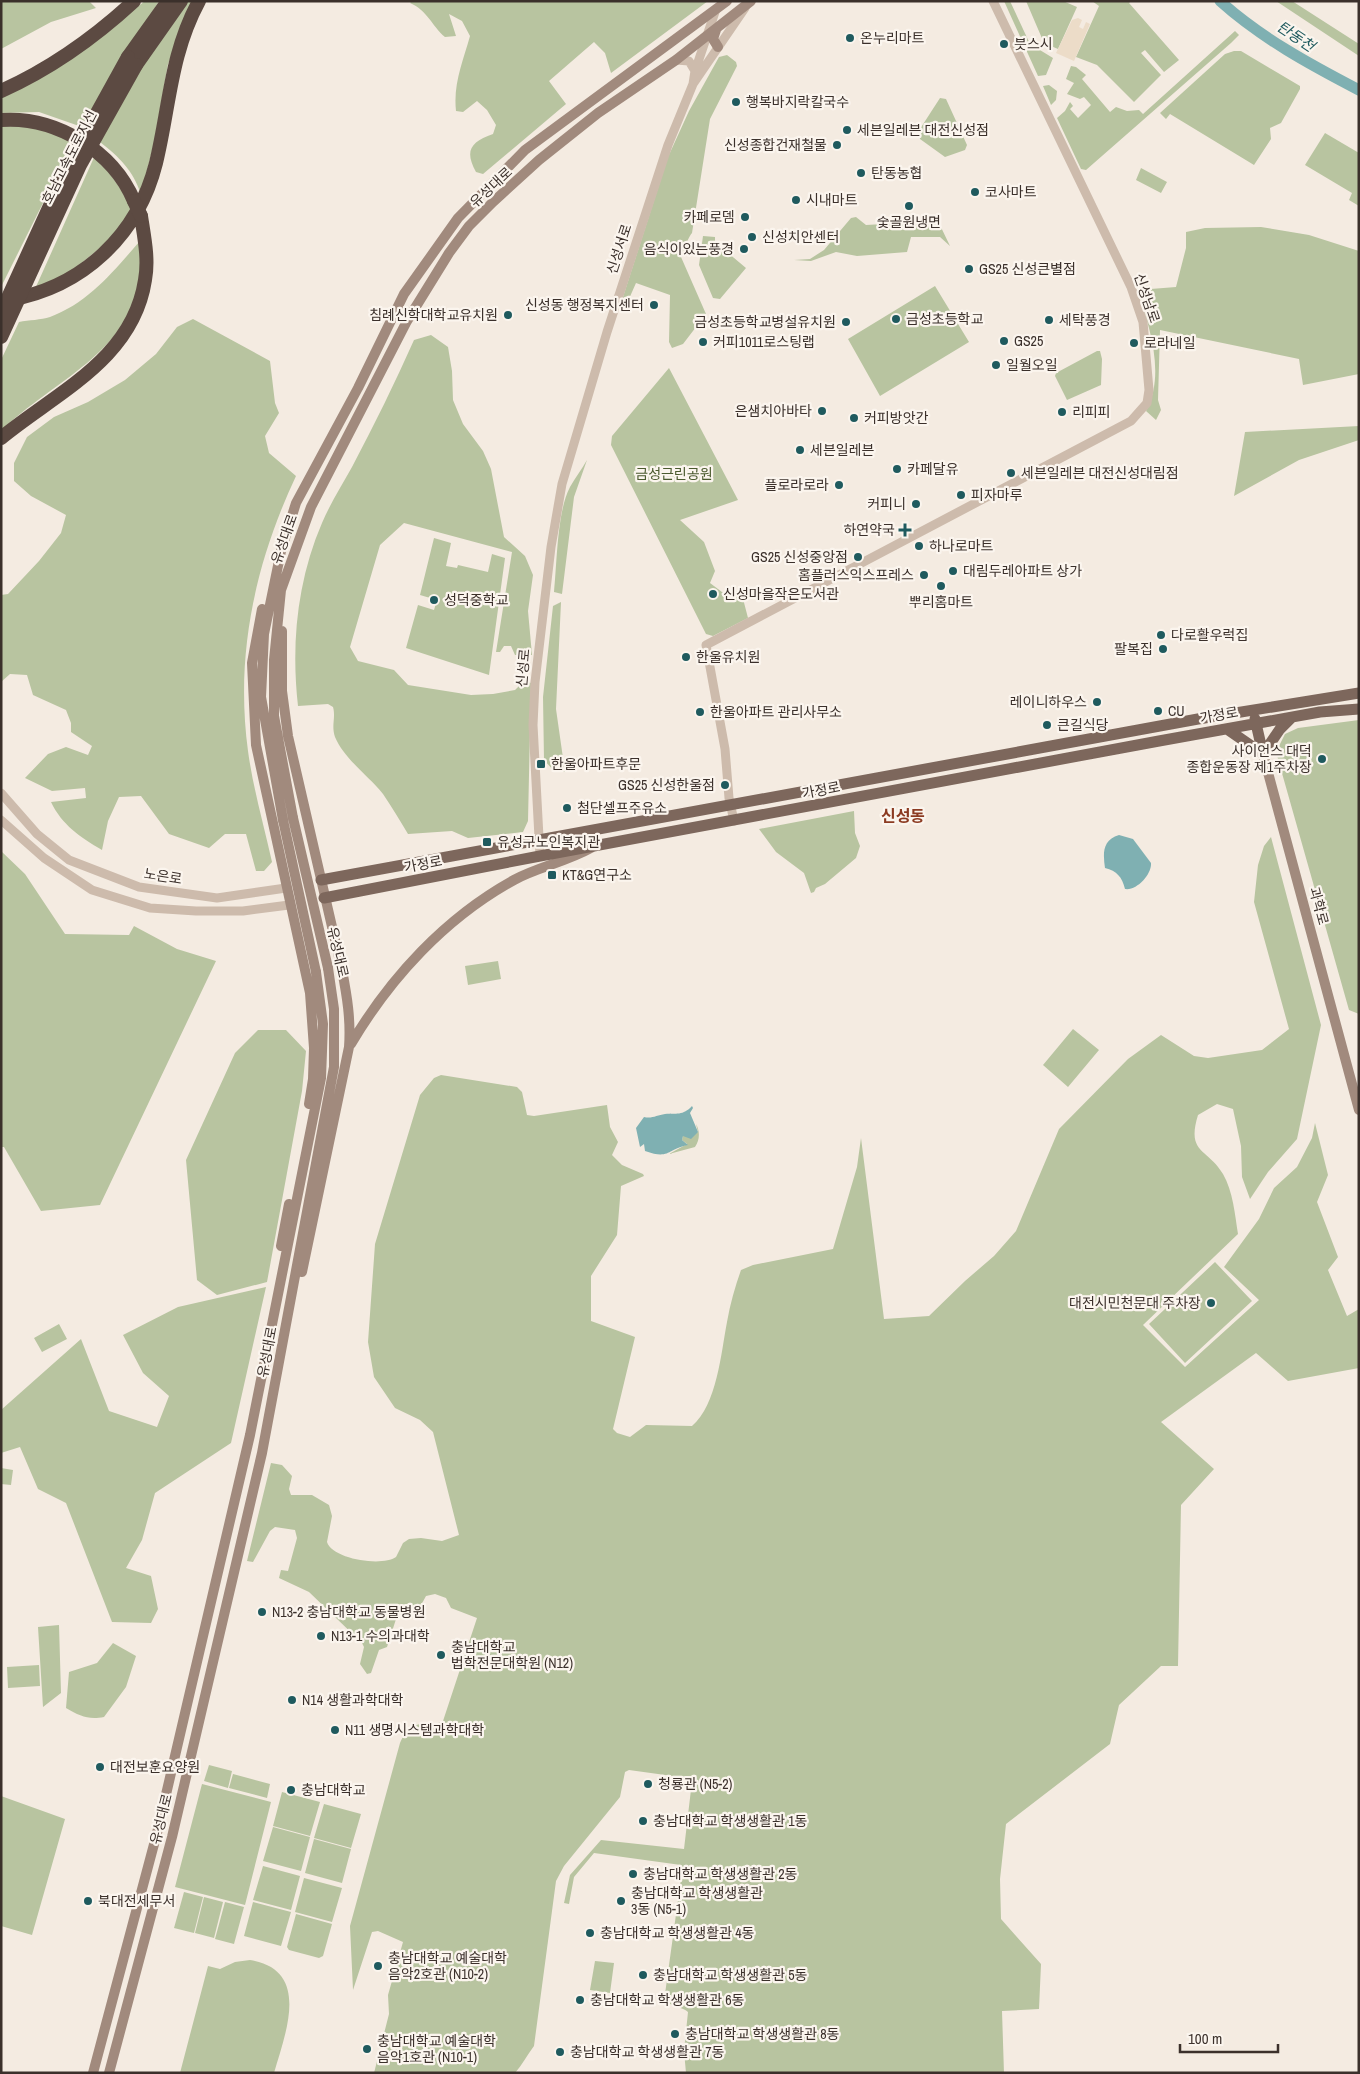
<svg xmlns="http://www.w3.org/2000/svg" width="1360" height="2074" font-family="'Archivo Narrow','Noto Sans KR',sans-serif">
	<style>
		.green { fill: #b8c4a0 }
		.plaza { fill: #ecdcc8 }
		.water { fill: #7fb0b2 }
		.lines { fill: none; stroke-linecap: round; stroke-linejoin: round }
		.river { stroke: #7fb0b2; stroke-width: 11 }
		.tertiary { stroke: #cdbbac; stroke-width: 9 }
		.secondary { stroke: #a18a7d; stroke-width: 10 }
		.primary { stroke: #7d675c; stroke-width: 11 }
		.motorway { stroke: #5c4a42; stroke-width: 14 }
		.secondary-bridge { stroke: #a18a7d; stroke-width: 10 }
		.motorway-bridge { stroke: #5c4a42; stroke-width: 14 }
		.poi-dot { fill: #1f5a5e; stroke: #fbf5ee; stroke-width: 2 }
		.labels { text-anchor: middle; dominant-baseline: central; stroke-width: 4.5; stroke-linejoin: round; paint-order: stroke }
		.poi-label { font-size: 14px; fill: #3b302b; stroke: #fbf5ee; text-anchor: start }
		.street-label { font-size: 14px; fill: #3b302b; stroke: #fbf5ee }
		.park-label { font-size: 14px; fill: #4a5a2e; stroke: #fbf5ee }
		.water-label { font-size: 15px; font-style: italic; fill: #1f5a5e; stroke: #fbf5ee }
		.quarter-label { font-size: 16px; font-weight: bold; fill: #8c3b22; stroke: #fbf5ee }
	</style>
	<rect width="100%" height="100%" fill="#f4ebe1"/>
	<path class="green" d="M1,1H89L96,8L51,22L1,49Z
		M145,1H159L82,127L39,112L1,113V94L92,42Z
		M188,1H193L168,64L154,143L141,194C132,169 120,158 100,142L142,67Z
		M412,1H708L611,73L605,53L594,42L549,81L566,104L483,174L476,172C464,150 471,142 493,134L496,125L487,110L477,101L463,112L456,111C453,84 463,61 470,36L462,21L449,14L456,36L445,37C432,26 427,10 410,3Z
		M1004,1H1010L1030,44L1053,58L1046,75L1038,76Z
		M1026,1H1063L1077,7L1058,49L1044,43Z
		M1092,1H1131L1129,3L1179,60L1164,72L1145,50L1141,53L1161,75L1134,102L1097,65L1076,57L1099,6Z
		M1276,1H1292L1359,44V56Z
		M1235,31L1239,35L1231,43L1086,170L1081,169L1057,118L1065,111L1070,102L1073,106L1070,109L1078,118L1091,105L1084,97L1080,99L1067,94L1074,83L1066,79L1071,66L1076,67L1086,75L1082,79L1110,112L1116,107L1127,111L1139,110L1143,114Z
		M1234,51H1241L1300,86V89L1281,123L1270,128L1271,139L1254,165L1170,114L1166,119L1160,113L1225,54Z
		M727,55L736,62L737,66L710,119L692,233C689,236 682,253 681,257L706,314L683,344L672,348L669,342L670,295L636,283L628,301L622,300L668,157L689,111L719,57Z
		M1049,85L1057,91L1056,100L1051,105L1043,86Z
		M940,98L946,99L967,145L965,150L945,157L920,139L918,132Z
		M1,125L31,126L74,141L1,287Z
		M1325,133L1359,153V206L1349,200L1352,193L1305,165Z
		M96,153L134,209L112,238L68,274L35,289Z
		M1141,168L1167,182L1161,193L1136,180Z
		M856,217L866,225L938,221L950,246L940,237H911L907,252L857,256L836,252L811,261L794,260L810,259L824,250L851,218Z
		M1261,227L1309,235L1359,251V374L1303,385L1299,359L1160,330L1158,400L1161,410L1156,420L1146,411C1166,374 1149,327 1138,290L1176,287L1186,248V232L1205,228Z
		M703,236L715,237V242L746,268L720,299L713,298L699,265Z
		M139,242C140,251 144,263 142,272C130,355 54,379 1,431V360L19,322C29,320 41,320 50,317C88,303 114,271 139,242Z
		M935,286L969,342L880,396L848,339Z
		M193,319L270,361L275,403L279,413L265,436L269,453L296,476C255,563 235,655 248,751C253,788 264,826 272,862L264,871H256L246,834H225L209,848L169,834L141,796L119,797L108,821L102,850C80,837 62,825 51,802L86,798L85,788L52,791L25,778L48,754L66,747L88,755L92,746L71,732V723L66,710L33,695L27,675L10,674L1,682V595L8,594L39,561L61,533L66,515L31,496L14,481V463L27,437L54,417L88,402L125,380L156,354L177,327Z
		M431,335L448,347L452,371L453,400L463,424L483,451L491,469L504,537L525,556L533,575L528,611L532,655H515L511,646H504L500,652H496L512,552L404,523L380,545L350,647L358,661L394,670L408,685L471,695L493,694L515,690L525,680L531,683L528,821L523,832L468,838L452,831L408,834C400,821 392,807 383,794C368,775 345,760 335,737C331,725 336,718 333,707L328,704L298,706C291,645 297,581 322,523C330,504 342,485 352,467C374,425 395,383 414,340Z
		M1097,351H1100L1102,359L1101,385L1067,400L1055,376L1056,373Z
		M669,368L738,500L680,520L704,542L715,571L710,583L722,592L741,591L748,618L713,636L706,634L611,445L612,436Z
		M1359,426V440L1299,460L1234,496L1245,432Z
		M587,460L574,497L562,594L554,592C557,564 557,511 570,487C575,478 582,469 587,460Z
		M434,538L451,543L446,566L457,568L458,565L488,572L492,554L505,558L489,675L406,648L418,605L434,610L437,600L420,595Z
		M561,602L556,709L565,772L554,771L544,760L543,697L553,606Z
		M1359,720V1014L1349,1010L1276,752L1285,734L1298,728Z
		M854,811L855,833L860,846L856,858L825,884L816,888L814,892L811,893L804,873L776,852L759,829Z
		M1271,837L1321,1025L1297,1139L1268,1172L1250,1199L1242,1177L1241,1146L1233,1109L1217,1104L1198,1115C1186,1154 1208,1148 1223,1174C1233,1191 1235,1215 1238,1234L1143,1325L1185,1367L1259,1300L1224,1267L1259,1219L1274,1188L1297,1167L1312,1138L1315,1123L1328,1175L1317,1202L1338,1257L1328,1270L1347,1316L1359,1309V1368L1288,1381L1256,1353L1161,1422L1214,1469L1181,1505L1178,1666H1161L1119,1705L1110,1744L1006,1824L1000,1879L1001,1919L1041,1964L1039,2009L1002,2011L1004,2073H686L684,2051L688,2012C680,2005 667,2009 665,1994L682,1871L681,1865L594,1853L574,1877L569,1904L564,1903L570,1875L601,1840L684,1849L692,1781L687,1778L629,1770L625,1772L620,1797L564,1866L556,1881L534,2046C527,2055 522,2065 515,2073H374L389,2014L388,1995L403,1942L378,1931L372,1932L353,1990L350,1926L400,1743C413,1713 428,1730 443,1721L477,1618L451,1608L446,1598L435,1594L426,1596L420,1607H404L397,1616L387,1647L379,1650L371,1673L367,1674L360,1664L364,1647L362,1643L309,1592L279,1578L281,1570L288,1571L297,1538L295,1530L275,1527L270,1531L253,1562L247,1561L271,1463L282,1465L292,1476L289,1489L291,1495H312L329,1505L332,1516L327,1542C332,1559 382,1567 396,1557L403,1543L409,1539L421,1538L442,1541L459,1535L433,1432L420,1420L395,1408L374,1377L368,1342L375,1244L420,1095L434,1078L441,1075L517,1087L522,1092L527,1115L534,1116L607,1105L610,1127L618,1142L612,1155L622,1165L643,1174L644,1176L621,1186L617,1235L591,1276V1321L635,1337L613,1429L617,1433L630,1437L646,1425L692,1426C717,1405 721,1353 727,1322C730,1304 735,1287 741,1270L753,1265L833,1249L857,1167L861,1138L884,1319L929,1316L965,1281L994,1256L1016,1231L1059,1129L1128,1059L1161,1035L1194,1056L1208,1058L1262,1050L1289,1029L1254,902L1258,865L1264,846Z
		M1,851L25,874L65,934L129,935L134,926L177,949L216,961L100,1205L41,1211L4,1147H1Z
		M498,961L501,979L468,985L465,966Z
		M1073,1029L1099,1050L1068,1087L1043,1065Z
		M258,1030H286L306,1051L302,1091L267,1282L217,1295L197,1280L186,1160L235,1053Z
		M696,1124C700,1131 700,1140 695,1147L669,1154L687,1144L682,1140L683,1136L698,1132Z
		M1215,1262L1252,1301L1185,1363L1149,1324Z
		M266,1287L231,1443L155,1493L142,1540L126,1568L151,1576L158,1609L151,1623L112,1622L66,1503L38,1489L20,1447L1,1453V1410L81,1339L109,1411L157,1427L169,1396L143,1373L123,1335L178,1307Z
		M59,1324L67,1339L42,1352L34,1338Z
		M1,1468L13,1470L11,1485L1,1484Z
		M59,1625L61,1693L43,1707L38,1627Z
		M113,1643L136,1656L126,1687L104,1717C88,1720 80,1716 66,1708L69,1672L97,1663Z
		M39,1665L40,1686L8,1688L7,1667Z
		M209,1765L232,1771L228,1788L204,1781Z
		M233,1774L270,1784L267,1798L229,1788Z
		M202,1784L271,1802L245,1905L175,1887Z
		M282,1792L320,1802L310,1836L273,1826Z
		M1,1796L65,1819L32,1935L1,1926Z
		M324,1804L361,1814L351,1848L314,1838Z
		M273,1827L310,1837L301,1871L263,1861Z
		M314,1839L351,1849L342,1883L305,1873Z
		M263,1866L300,1876L291,1910L253,1900Z
		M304,1878L342,1888L332,1922L295,1912Z
		M184,1892L203,1897L194,1933L174,1928Z
		M204,1897L223,1902L214,1938L195,1933Z
		M225,1902L244,1907L234,1944L215,1939Z
		M253,1902L291,1912L281,1946L244,1936Z
		M296,1914L332,1924L323,1956L319,1958L289,1950L287,1947Z
		M250,1960C312,1970 285,2034 274,2073H180L208,1966L220,1969L235,1962Z
		M595,1961L614,1963L610,1993L590,1990Z"/>
	<path class="plaza" d="M1078,18L1082,20L1079,27L1083,29L1086,22L1090,24L1074,61L1056,53L1072,20Z"/>
	<path class="water" d="M1119,835L1133,839L1151,863C1152,874 1137,891 1125,889C1122,877 1117,871 1105,868C1103,854 1102,840 1119,835Z
		M692,1106L693,1108L690,1113L698,1132L691,1139L683,1136L682,1140L688,1145C667,1149 670,1160 645,1151L644,1144L640,1147L636,1128L644,1117C652,1119 657,1115 665,1114C676,1113 683,1116 692,1106Z"/>
	<g class="lines">
		<path class="river" d="M1220,1C1261,38 1311,65 1359,90"/>
		<path class="tertiary" d="M676,60L689,61L695,71
			M693,84L745,8
			M1,793L37,834L69,860L139,887L217,898L286,888
			M1,820L44,858L92,890L150,908L196,911H243L289,905
			M734,821L729,798L725,749L706,645L1131,421L1147,403L1149,390L1143,322L1131,287L993,1
			M540,856L533,725L535,682L551,547L562,484L607,332L668,145L693,84L695,71L715,12"/>
		<path class="secondary" d="M716,30L713,39L718,47
			M262,609L252,663L256,745L310,993L314,1048L313,1079L309,1104
			M282,631V691L288,736L342,970C347,996 351,1020 349,1047L302,1272
			M1263,754L1359,1110
			M293,818L274,716V660L281,590L311,507L407,321L449,253L469,226L493,202L539,160L598,113L676,60L751,1
			M283,820L261,697L264,634L281,551L296,503L358,388L404,294L458,218L525,150L727,1
			M351,1044C390,978 445,918 514,880C538,867 566,862 591,848
			M281,1246L289,1204
			M93,2073L157,1833L250,1435L321,1078L323,1024L316,972
			M109,2073L172,1837L262,1453L334,1067V1009L328,968"/>
		<path class="primary" d="M1255,719L1263,754
			M1227,729L1263,754
			M1263,754L1280,729L1291,718
			M321,880L1198,719L1359,693
			M324,898L540,856L1159,741L1320,712L1359,709"/>
		<path class="motorway" d="M128,57L168,1
			M136,65L181,1
			M1,91C50,69 95,37 134,1
			M1,120C56,116 113,151 134,201
			M9,300C83,287 138,235 156,163C170,105 170,55 199,1
			M1,438C57,392 133,359 145,280C149,259 144,236 141,216"/>
		<path class="secondary-bridge" d="M293,818L328,968
			M283,820L316,972"/>
		<path class="motorway-bridge" d="M134,201L141,216
			M1,313L70,162L128,57
			M1,337L80,165L136,65"/>
	</g>
	<g class="poi-dot">
		<circle cx="850" cy="38" r="5"/>
		<circle cx="1004" cy="44" r="5"/>
		<circle cx="736" cy="102" r="5"/>
		<circle cx="847" cy="130" r="5"/>
		<circle cx="837" cy="145" r="5"/>
		<circle cx="861" cy="173" r="5"/>
		<circle cx="975" cy="192" r="5"/>
		<circle cx="796" cy="200" r="5"/>
		<circle cx="909" cy="206" r="5"/>
		<circle cx="745" cy="217" r="5"/>
		<circle cx="752" cy="237" r="5"/>
		<circle cx="744" cy="249" r="5"/>
		<circle cx="969" cy="269" r="5"/>
		<circle cx="654" cy="305" r="5"/>
		<circle cx="508" cy="315" r="5"/>
		<circle cx="896" cy="319" r="5"/>
		<circle cx="1049" cy="320" r="5"/>
		<circle cx="846" cy="322" r="5"/>
		<circle cx="1004" cy="341" r="5"/>
		<circle cx="703" cy="342" r="5"/>
		<circle cx="1134" cy="343" r="5"/>
		<circle cx="996" cy="365" r="5"/>
		<circle cx="822" cy="411" r="5"/>
		<circle cx="1062" cy="412" r="5"/>
		<circle cx="854" cy="418" r="5"/>
		<circle cx="800" cy="450" r="5"/>
		<circle cx="897" cy="469" r="5"/>
		<circle cx="1011" cy="473" r="5"/>
		<circle cx="839" cy="485" r="5"/>
		<circle cx="961" cy="495" r="5"/>
		<circle cx="916" cy="504" r="5"/>
		<path d="M902.5 522.5h5v5h5v5h-5v5h-5v-5h-5v-5h5z"/>
		<circle cx="919" cy="546" r="5"/>
		<circle cx="858" cy="557" r="5"/>
		<circle cx="953" cy="571" r="5"/>
		<circle cx="924" cy="575" r="5"/>
		<circle cx="941" cy="586" r="5"/>
		<circle cx="713" cy="594" r="5"/>
		<circle cx="434" cy="600" r="5"/>
		<circle cx="1161" cy="635" r="5"/>
		<circle cx="1163" cy="649" r="5"/>
		<circle cx="686" cy="657" r="5"/>
		<circle cx="1097" cy="702" r="5"/>
		<circle cx="1158" cy="711" r="5"/>
		<circle cx="700" cy="712" r="5"/>
		<circle cx="1047" cy="725" r="5"/>
		<circle cx="1322" cy="759" r="5"/>
		<rect x="536" y="759" width="10" height="10" rx="2.5"/>
		<circle cx="725" cy="785" r="5"/>
		<circle cx="567" cy="808" r="5"/>
		<rect x="482" y="837" width="10" height="10" rx="2.5"/>
		<rect x="547" y="870" width="10" height="10" rx="2.5"/>
		<circle cx="1211" cy="1303" r="5"/>
		<circle cx="262" cy="1612" r="5"/>
		<circle cx="321" cy="1636" r="5"/>
		<circle cx="441" cy="1655" r="5"/>
		<circle cx="292" cy="1700" r="5"/>
		<circle cx="335" cy="1730" r="5"/>
		<circle cx="100" cy="1767" r="5"/>
		<circle cx="648" cy="1784" r="5"/>
		<circle cx="291" cy="1790" r="5"/>
		<circle cx="643" cy="1821" r="5"/>
		<circle cx="633" cy="1874" r="5"/>
		<circle cx="88" cy="1901" r="5"/>
		<circle cx="621" cy="1901" r="5"/>
		<circle cx="590" cy="1933" r="5"/>
		<circle cx="378" cy="1966" r="5"/>
		<circle cx="643" cy="1975" r="5"/>
		<circle cx="580" cy="2000" r="5"/>
		<circle cx="675" cy="2034" r="5"/>
		<circle cx="367" cy="2049" r="5"/>
		<circle cx="560" cy="2052" r="5"/>
	</g>
	<g class="labels">
		<g class="poi-label">
			<text x="860" y="38">온누리마트</text>
			<text x="1014" y="44">븟스시</text>
			<text x="746" y="102">행복바지락칼국수</text>
			<text x="857" y="130">세븐일레븐 대전신성점</text>
			<text x="827" y="145" text-anchor="end">신성종합건재철물</text>
			<text x="871" y="173">탄동농협</text>
			<text x="985" y="192">코사마트</text>
			<text x="806" y="200">시내마트</text>
			<text x="735" y="217" text-anchor="end">카페로뎀</text>
			<text x="909" y="222" text-anchor="middle">숯골원냉면</text>
			<text x="762" y="237">신성치안센터</text>
			<text x="734" y="249" text-anchor="end">음식이있는풍경</text>
			<text x="979" y="269">GS25 신성큰별점</text>
			<text x="644" y="305" text-anchor="end">신성동 행정복지센터</text>
			<text x="498" y="315" text-anchor="end">침례신학대학교유치원</text>
			<text x="906" y="319">금성초등학교</text>
			<text x="1059" y="320">세탁풍경</text>
			<text x="836" y="322" text-anchor="end">금성초등학교병설유치원</text>
			<text x="1014" y="341">GS25</text>
			<text x="713" y="342">커피1011로스팅랩</text>
			<text x="1144" y="343">로라네일</text>
			<text x="1006" y="365">일월오일</text>
			<text x="812" y="411" text-anchor="end">은샘치아바타</text>
			<text x="1072" y="412">리피피</text>
			<text x="864" y="418">커피방앗간</text>
			<text x="810" y="450">세븐일레븐</text>
			<text x="907" y="469">카페달유</text>
			<text x="1021" y="473">세븐일레븐 대전신성대림점</text>
			<text x="829" y="485" text-anchor="end">플로라로라</text>
			<text x="971" y="495">피자마루</text>
			<text x="906" y="504" text-anchor="end">커피니</text>
			<text x="895" y="530" text-anchor="end">하연약국</text>
			<text x="929" y="546">하나로마트</text>
			<text x="848" y="557" text-anchor="end">GS25 신성중앙점</text>
			<text x="963" y="571">대림두레아파트 상가</text>
			<text x="914" y="575" text-anchor="end">홈플러스익스프레스</text>
			<text x="723" y="594">신성마을작은도서관</text>
			<text x="444" y="600">성덕중학교</text>
			<text x="941" y="602" text-anchor="middle">뿌리홈마트</text>
			<text x="1171" y="635">다로활우럭집</text>
			<text x="1153" y="649" text-anchor="end">팔복집</text>
			<text x="696" y="657">한울유치원</text>
			<text x="1087" y="702" text-anchor="end">레이니하우스</text>
			<text x="1168" y="711">CU</text>
			<text x="710" y="712">한울아파트 관리사무소</text>
			<text x="1057" y="725">큰길식당</text>
			<text x="1312" y="751" text-anchor="end">사이언스 대덕<tspan x="1312" dy="16">종합운동장 제1주차장</tspan></text>
			<text x="551" y="764">한울아파트후문</text>
			<text x="715" y="785" text-anchor="end">GS25 신성한울점</text>
			<text x="577" y="808">첨단셀프주유소</text>
			<text x="497" y="842">유성구노인복지관</text>
			<text x="562" y="875">KT&amp;G연구소</text>
			<text x="1201" y="1303" text-anchor="end">대전시민천문대 주차장</text>
			<text x="272" y="1612">N13-2 충남대학교 동물병원</text>
			<text x="331" y="1636">N13-1 수의과대학</text>
			<text x="451" y="1647">충남대학교<tspan x="451" dy="16">법학전문대학원 (N12)</tspan></text>
			<text x="302" y="1700">N14 생활과학대학</text>
			<text x="345" y="1730">N11 생명시스템과학대학</text>
			<text x="110" y="1767">대전보훈요양원</text>
			<text x="658" y="1784">청룡관 (N5-2)</text>
			<text x="301" y="1790">충남대학교</text>
			<text x="653" y="1821">충남대학교 학생생활관 1동</text>
			<text x="643" y="1874">충남대학교 학생생활관 2동</text>
			<text x="631" y="1893">충남대학교 학생생활관<tspan x="631" dy="16">3동 (N5-1)</tspan></text>
			<text x="98" y="1901">북대전세무서</text>
			<text x="600" y="1933">충남대학교 학생생활관 4동</text>
			<text x="388" y="1958">충남대학교 예술대학<tspan x="388" dy="16">음악2호관 (N10-2)</tspan></text>
			<text x="653" y="1975">충남대학교 학생생활관 5동</text>
			<text x="590" y="2000">충남대학교 학생생활관 6동</text>
			<text x="685" y="2034">충남대학교 학생생활관 8동</text>
			<text x="377" y="2041">충남대학교 예술대학<tspan x="377" dy="16">음악1호관 (N10-1)</tspan></text>
			<text x="570" y="2052">충남대학교 학생생활관 7동</text>
		</g>
		<g class="street-label">
			<text transform="translate(69 157) rotate(-63)">호남고속도로지선</text>
			<text transform="translate(491 187) rotate(-43)">유성대로</text>
			<text transform="translate(619 249) rotate(-72)">신성서로</text>
			<text transform="translate(1147 298) rotate(71)">신성남로</text>
			<text transform="translate(284 539) rotate(-70)">유성대로</text>
			<text transform="translate(523 668) rotate(-85)">신성로</text>
			<text transform="translate(1219 715) rotate(-10)">가정로</text>
			<text transform="translate(821 790) rotate(-11)">가정로</text>
			<text transform="translate(423 864) rotate(-11)">가정로</text>
			<text transform="translate(163 876) rotate(9)">노은로</text>
			<text transform="translate(1319 906) rotate(75)">과학로</text>
			<text transform="translate(338 952) rotate(77)">유성대로</text>
			<text transform="translate(267 1352) rotate(-79)">유성대로</text>
			<text transform="translate(161 1819) rotate(-76)">유성대로</text>
		</g>
		<g class="park-label">
			<text x="674" y="474">금성근린공원</text>
		</g>
		<g class="water-label">
			<text transform="translate(1296 36) rotate(34)">탄동천</text>
		</g>
		<g class="quarter-label">
			<text x="903" y="816">신성동</text>
		</g>
	</g>
	<rect width="1360" height="2074" fill="none" stroke="#3b302b" stroke-width="5"/>
	<path d="M1180 2044v8h98v-8" fill="none" stroke="#3b302b" stroke-width="2.5"/>
	<text x="1188" y="2044" font-size="15" fill="#3b302b" stroke="#fbf5ee" stroke-width="4" paint-order="stroke">100 m</text>
</svg>
